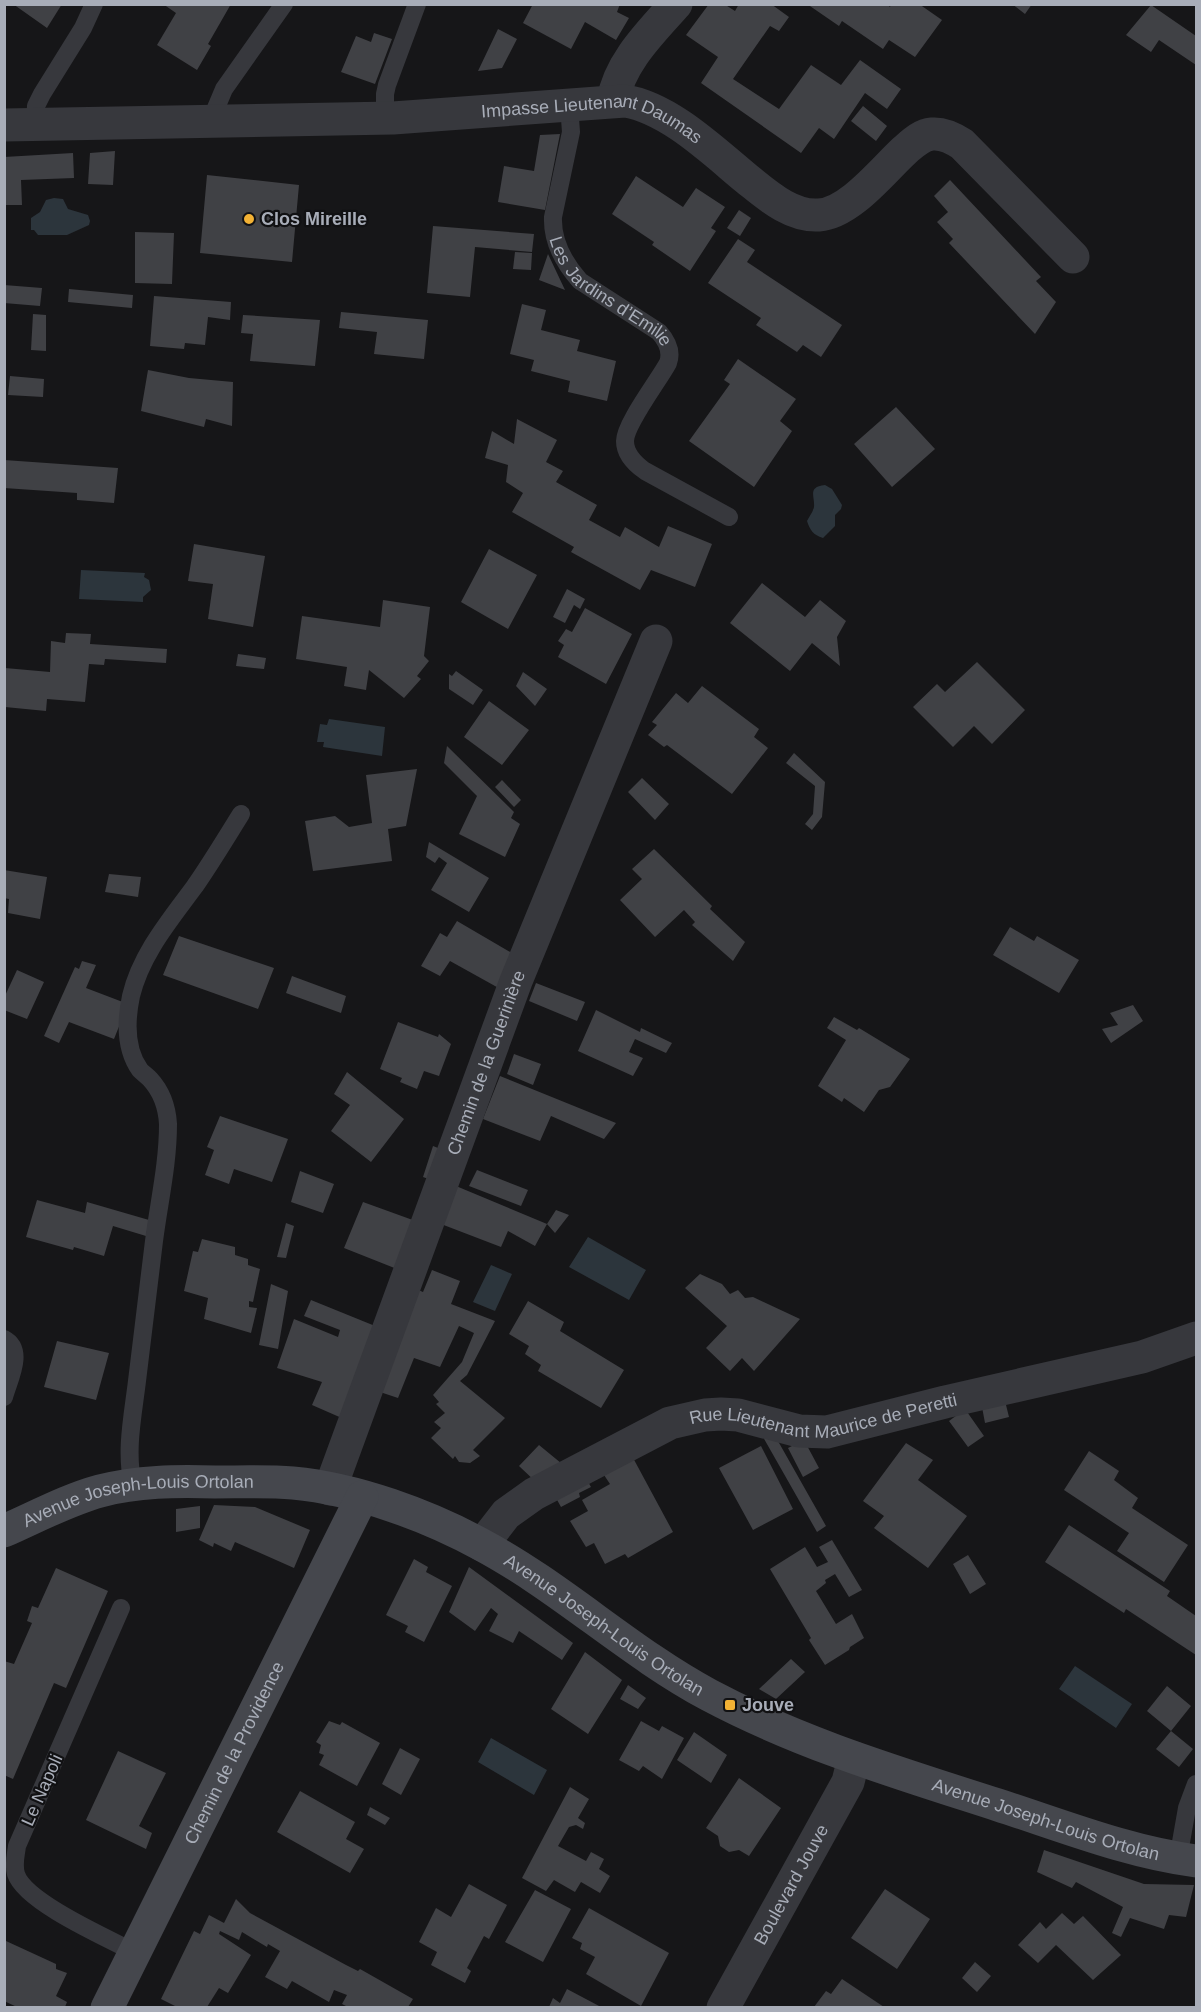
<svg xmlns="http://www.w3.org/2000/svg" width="1201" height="2012" font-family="Helvetica,sans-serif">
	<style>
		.water { fill: #2c353c }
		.building { fill: #404145 }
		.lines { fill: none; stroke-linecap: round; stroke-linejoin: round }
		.lane { stroke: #37383d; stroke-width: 18 }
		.street { stroke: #37383d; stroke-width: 33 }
		.secondary { stroke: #45474d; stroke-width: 33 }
		.poi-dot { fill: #f2b134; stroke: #111113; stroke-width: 2 }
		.labels { text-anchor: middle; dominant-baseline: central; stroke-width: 4.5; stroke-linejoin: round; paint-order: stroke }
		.street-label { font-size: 18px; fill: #a8adb8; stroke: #111113 }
		.poi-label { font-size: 18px; font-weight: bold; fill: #a8adb8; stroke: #111113; text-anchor: start }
	</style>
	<rect width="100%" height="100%" fill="#161618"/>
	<path class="water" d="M54,198L63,199L68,209L88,215L90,221L89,225L67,235H38L34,230H31V218L40,212L46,200Z
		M825,485L832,489L842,505L841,509L835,515V526L823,538C813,535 810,530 807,521C809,517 813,512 814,507C815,496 807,487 825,485Z
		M81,570L145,573L144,577L149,580L151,590L143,597V602L79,599Z
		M329,719L385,727L382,756L323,747L324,742H317L320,724L327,725Z
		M588,1237L646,1270L629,1300L569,1267Z
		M491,1265L512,1274L495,1311L473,1302Z
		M1075,1666L1132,1704L1116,1728L1059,1689Z
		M491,1738L547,1770L534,1795L478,1762Z"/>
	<path class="building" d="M13,4H62L47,28Z
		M163,4H231L208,44L211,46L197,70L157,45L176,13Z
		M533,4H620L617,12L629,18L616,40L585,22L571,49L523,23Z
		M709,4H724L735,11L739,4H771L789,17L779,31L770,26L733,79L779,109L811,65L841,85L860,60L901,89L887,109L865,93L834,139L819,128L801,153L701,83L718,57L686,35Z
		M807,4H887L890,7L891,4H919L942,20L915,57L889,40L883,49L842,21L839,26Z
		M1012,4H1032L1025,14Z
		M1151,5L1196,36V65L1159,40L1151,52L1126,35Z
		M498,29L517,39L502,68L478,71Z
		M374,33L392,39L375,84L341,72L356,36L371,42Z
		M863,106L887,126L876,141L851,121Z
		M560,134L545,210L498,202L504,166L534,171L540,135Z
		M115,151L113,185L88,184L90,153Z
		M73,153L74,178L21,180L22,205H4V157Z
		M207,175L299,185L292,262L200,253Z
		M636,176L683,207L696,188L725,207L711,228L716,231L690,271L652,245L654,242L612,214Z
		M950,180L1041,277L1036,281L1056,302L1035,334L949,243L953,239L937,222L948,212L934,196Z
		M739,210L751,218L740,236L727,228Z
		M433,226L534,234L532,252L475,247L470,297L427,293Z
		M135,232L174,233L172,284L135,283Z
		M738,239L755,250L747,262L842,325L821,357L803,345L797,352L756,325L761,318L708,283Z
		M515,252L532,253L531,270L513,269Z
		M548,254L565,290L539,280Z
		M4,285L42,288L40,306L4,303Z
		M69,289L133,295L132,308L68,302Z
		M154,296L231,302L230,320L208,317L205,345L185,343L184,349L150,346Z
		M522,304L546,310L541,330L580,340L577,351L616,361L607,401L568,392L570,381L531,371L534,360L510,354Z
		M341,312L428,320L424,359L374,354L377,332L339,328Z
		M33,314L46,315V351L31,350Z
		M243,315L320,320L315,366L250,361L253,334L241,333Z
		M738,359L796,399L780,421L792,431L754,487L689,441L730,384L724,380Z
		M148,370L189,378L233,382L232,426L206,419L204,427L141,411Z
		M10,376L44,379L43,397L8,395Z
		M896,407L935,449L892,487L854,444Z
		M517,419L557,440L546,462L563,471L556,482L597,505L589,520L620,537L625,527L659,547L668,526L712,544L695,587L651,570L640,590L571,552L574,547L512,512L523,493L506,482L508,465L485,458L492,431L514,444Z
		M4,460L118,468L114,503L77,500V493L4,488Z
		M194,544L265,556L253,627L208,619L213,584L188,581Z
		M489,549L537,575L508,629L461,602Z
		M762,583L805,617L820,600L846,621L837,637L840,666L812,643L790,671L730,623Z
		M567,589L585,599L580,609L574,605L565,623L553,617Z
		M383,600L430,607L424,656L429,661L417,676L421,679L404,698L369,670L366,690L344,686L347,667L296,659L302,616L380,627Z
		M585,608L632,634L606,684L558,657L564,645L558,641L566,629L572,632Z
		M66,633L91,634L90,644L167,649L166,663L105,659L104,665L89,664L85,702L47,699L46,711L5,707V668L50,672L51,641L65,643Z
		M238,654L266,658L264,669L236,666Z
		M977,662L1025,710L992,744L974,726L953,747L913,707L937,684L945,692Z
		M456,671L483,690L473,705L449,689V674L452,676Z
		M523,672L547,689L535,706L516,686Z
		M702,686L759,729L754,737L768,748L732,794L667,745L664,747L648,735L657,725L652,722L676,693L688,703Z
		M489,701L529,730L502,765L464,737Z
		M447,746L514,812L511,818L520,824L505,857L459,834L477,796L444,763Z
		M794,753L825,782L822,817L812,830L805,824L813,814L815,786L786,763Z
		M417,769L406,826L388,829L392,861L313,871L305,821L335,816L349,827L372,823L366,775Z
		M642,778L669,804L655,820L628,792Z
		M502,780L521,800L514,807L495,787Z
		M429,842L489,878L469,912L431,890L447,863L439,857L435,863L426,857Z
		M654,849L712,906L710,909L745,942L733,961L692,925L695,922L684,910L655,937L620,900L642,879L632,869Z
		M4,870L47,877L40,919L8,913L9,899L4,898Z
		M109,874L141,877L138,897L105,892Z
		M457,921L522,959L504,991L450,961L440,976L421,966L440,933L447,937Z
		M1010,927L1034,941L1037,936L1079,960L1059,993L993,955Z
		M179,936L274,968L258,1009L163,975Z
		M82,961L96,965L86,988L128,1004L114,1039L69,1022L59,1043L44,1036L75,967L79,969Z
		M17,970L44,982L27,1019L4,1010V998Z
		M292,976L346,996L341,1013L286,993Z
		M536,983L585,1002L577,1021L529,1001Z
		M1133,1005L1143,1021L1111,1043L1102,1029L1118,1025L1110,1013Z
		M596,1010L640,1032L641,1028L672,1043L666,1053L635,1039L629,1052L643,1058L633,1076L578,1051Z
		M834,1017L857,1030L859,1028L910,1059L890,1087L879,1090L864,1112L844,1098L842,1102L818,1086L846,1040L827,1028Z
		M398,1022L438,1037L439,1034L451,1044L439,1076L424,1071L417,1089L400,1082L402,1078L380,1069Z
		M514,1054L541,1064L533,1085L507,1074Z
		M347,1072L404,1119L371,1162L331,1131L350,1105L334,1094Z
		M500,1076L616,1123L604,1139L551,1116L540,1141L483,1119Z
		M220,1116L288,1139L272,1182L234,1169L229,1184L205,1175L214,1150L207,1147Z
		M433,1146L448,1152L437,1182L423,1177Z
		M477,1170L528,1190L521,1206L469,1186Z
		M300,1171L334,1184L323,1213L291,1202Z
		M456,1186L547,1224L535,1246L508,1231L501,1247L441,1224Z
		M37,1200L85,1213L87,1202L149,1220L146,1236L113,1226L104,1256L74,1247L73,1250L26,1237Z
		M363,1202L421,1223L402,1271L344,1248Z
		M556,1210L569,1215L555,1233L547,1224Z
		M286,1223L294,1226L286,1258L277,1257Z
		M202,1239L235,1247V1255L248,1259V1265L260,1269L253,1302L249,1301V1307L257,1308L251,1333L204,1319L208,1298L184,1291L193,1251L198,1252Z
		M432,1270L460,1281L451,1304L495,1321L467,1375L460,1381L505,1418L473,1450L480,1456L470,1463L459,1462L455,1456L453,1459L431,1438L441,1428L434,1422L445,1413L436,1404L439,1402L433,1395L462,1362L474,1333L459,1326L440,1367L414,1358L398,1398L377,1391L416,1289L423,1292Z
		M700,1274L722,1284L730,1294L738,1290L745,1298L753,1297L800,1319L754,1371L742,1358L730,1371L706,1348L727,1326L685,1288Z
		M271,1284L288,1291L278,1349L259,1345Z
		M311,1300L380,1328L344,1419L312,1405L322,1382L277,1368L294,1319L338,1337L340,1330L304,1316Z
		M528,1301L564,1322L560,1331L624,1370L601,1408L538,1371L541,1365L525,1354L529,1346L509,1334Z
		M57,1341L109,1353L96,1400L44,1387Z
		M1005,1401L1009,1417L985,1423L982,1407Z
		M965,1409L984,1436L968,1447L949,1421Z
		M759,1430L774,1434L826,1526L817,1532Z
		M804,1440L819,1468L803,1477L788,1448Z
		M906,1443L933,1460L918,1480L967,1516L928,1568L874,1528L884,1516L863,1501Z
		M539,1445L567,1468L537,1483L519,1466Z
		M761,1446L793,1509L753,1530L719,1468Z
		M1089,1451L1119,1471L1114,1480L1138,1498L1132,1508L1188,1545L1164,1582L1117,1551L1129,1533L1064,1490Z
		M632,1456L673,1532L628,1558L625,1554L605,1564L594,1543L586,1547L570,1521L588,1511L582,1500L610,1484L602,1472Z
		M587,1480L591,1487L579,1493L580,1497L561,1507L556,1498Z
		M214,1505L255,1507L310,1530L294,1568L235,1542L231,1551L214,1543L213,1547L199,1540Z
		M200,1506V1528L176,1532V1509Z
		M1069,1525L1170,1591L1167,1596L1196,1616V1655L1126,1609L1124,1613L1045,1562Z
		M832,1540L862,1590L849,1597L835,1574L825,1580L826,1583L816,1591L836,1624L852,1614L864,1638L850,1647L849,1650L825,1665L809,1640L811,1638L770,1569L805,1547L817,1567L828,1562L819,1547Z
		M968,1555L986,1584L970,1594L953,1564Z
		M414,1559L428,1567L426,1572L452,1586L424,1642L405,1632L408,1626L386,1615Z
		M469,1567L573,1643L562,1660L519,1631L513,1643L489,1631L498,1614L491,1608L475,1631L449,1612Z
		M56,1568L108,1591L66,1688L54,1683L13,1779L4,1775V1661L14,1664L32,1623L27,1621L32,1606L38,1608Z
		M585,1652L622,1680L588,1734L551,1709Z
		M791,1659L805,1672L776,1699L759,1689Z
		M628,1685L646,1698L638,1709L620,1699Z
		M1167,1686L1191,1706L1171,1731L1193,1749L1179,1767L1156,1749L1171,1731L1147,1711Z
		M329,1721L340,1725L342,1722L380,1743L357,1786L319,1765L324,1755L319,1753L321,1745L316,1742Z
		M641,1721L659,1731L662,1726L684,1738L662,1779L643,1766L639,1771L619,1760Z
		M694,1732L727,1755L711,1783L677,1760Z
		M400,1748L420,1759L401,1795L382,1784Z
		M118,1751L166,1773L139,1826L152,1833L146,1849L86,1820Z
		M739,1778L781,1808L749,1856L739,1850L729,1852L720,1846L718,1836L706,1828Z
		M570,1787L589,1799L578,1818L585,1823L583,1829L576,1825L569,1827L558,1846L586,1861L591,1852L604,1859L599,1869L610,1876L600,1893L581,1882L575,1892L554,1880L546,1891L522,1878Z
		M300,1791L355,1822L346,1839L364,1849L350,1873L277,1832Z
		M370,1807L390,1818L385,1825L367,1815Z
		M1044,1850L1144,1884L1194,1885L1186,1917L1169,1915L1164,1929L1130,1918L1121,1937L1112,1933L1123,1907L1076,1882L1072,1888L1037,1872Z
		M469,1884L507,1905L489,1939L484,1936L467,1968L471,1971L465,1983L431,1965L437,1952L419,1942L436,1908L451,1917Z
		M885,1889L930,1919L897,1969L851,1938Z
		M535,1890L571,1909L543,1962L505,1942Z
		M236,1899L250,1913L346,1965L358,1971L360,1969L413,1999L408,2007L398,2006L397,2007H348L342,2004L347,1995L334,1990L329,2002L292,1981L287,1989L265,1977L280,1951L268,1944L267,1947L242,1932L239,1940L220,1931L219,1934L251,1955L228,1993L219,1988L207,2007H177L161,1999L194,1931L200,1934L209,1915L224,1923Z
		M589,1908L669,1953L641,2006L586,1974L595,1957L580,1949L582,1943L572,1938Z
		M1062,1913L1074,1924L1083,1916L1121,1955L1093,1980L1056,1945L1038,1963L1018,1945L1040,1922L1046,1929Z
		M6,1941L56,1964V1969L67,1973L56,1996L67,2002L65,2007H17L4,2001V1944Z
		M975,1962L991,1976L977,1992L962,1978Z
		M842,1979L884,2007H814L826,1991L831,1994Z
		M567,1989L601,2007H549L553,1998L560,2003Z"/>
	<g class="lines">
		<g class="lane">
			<path id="s1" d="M569,105L571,132L553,217C552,241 564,263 580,281L659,332C667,341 672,352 668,363C659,380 625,424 625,441C625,455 635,464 645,471L729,517"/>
			<path d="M385,118V94L387,85L417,4"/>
			<path d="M216,122V108L224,89L284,4"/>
			<path d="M35,125L36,106L42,94L83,28L94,4"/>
			<path d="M4,1339C25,1350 9,1379 4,1397"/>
			<path d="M133,1485C125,1451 133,1415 137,1381C143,1334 148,1288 154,1241C159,1202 168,1164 168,1124C167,1107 162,1092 150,1079C147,1076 143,1073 140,1070C125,1049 126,1020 131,996C141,954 170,920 195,886C211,863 226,838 241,814"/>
			<path d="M121,1608L17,1846C16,1855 13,1864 16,1874C25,1902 107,1938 134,1952"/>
			<path d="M1178,1859L1187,1808L1196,1784"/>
		</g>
		<g class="street">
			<path d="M613,101C619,63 651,32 676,4"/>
			<path id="s2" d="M4,125L393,118L625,101C669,108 713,151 747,179C767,195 791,217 819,215C850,213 883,170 905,150C913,143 921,135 932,134C943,133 953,138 962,144L1073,257"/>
			<path id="s3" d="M330,1489L516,981L656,641"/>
			<path id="s4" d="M482,1545L506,1514L534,1494L670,1423L705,1415L721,1414L738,1415L799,1431L827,1432L945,1402L1142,1357L1196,1338"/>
			<path id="s5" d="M723,2008L848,1782L854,1758"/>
		</g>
		<g class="secondary">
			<path id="s6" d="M4,1531C36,1517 67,1500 100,1491C138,1481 176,1481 215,1482C241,1482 267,1481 293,1483C356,1489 427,1515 482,1545C562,1588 629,1652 709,1695C801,1744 899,1773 998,1805C1063,1826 1128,1852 1196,1861"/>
			<path id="s7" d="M107,2008L362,1497"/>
		</g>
	</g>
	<g class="poi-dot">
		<circle cx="249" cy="219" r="6"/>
		<rect x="724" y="1699" width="12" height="12" rx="3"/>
	</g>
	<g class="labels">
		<g class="street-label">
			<text stroke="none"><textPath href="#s2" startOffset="592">Impasse Lieutenant Daumas</textPath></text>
			<text stroke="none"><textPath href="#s1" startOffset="214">Les Jardins d’Emilie</textPath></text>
			<text stroke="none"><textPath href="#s3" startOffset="454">Chemin de la Guerinière</textPath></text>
			<text stroke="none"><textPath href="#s4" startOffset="384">Rue Lieutenant Maurice de Peretti</textPath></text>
			<text stroke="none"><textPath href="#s6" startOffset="140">Avenue Joseph-Louis Ortolan</textPath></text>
			<text stroke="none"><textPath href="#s6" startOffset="644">Avenue Joseph-Louis Ortolan</textPath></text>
			<text stroke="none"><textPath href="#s7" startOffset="285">Chemin de la Providence</textPath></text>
			<text transform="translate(42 1790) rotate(-66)">Le Napoli</text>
			<text stroke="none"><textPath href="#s6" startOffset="1130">Avenue Joseph-Louis Ortolan</textPath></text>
			<text stroke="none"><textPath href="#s5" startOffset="141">Boulevard Jouve</textPath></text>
		</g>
		<g class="poi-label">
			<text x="261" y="219">Clos Mireille</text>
			<text x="742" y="1705">Jouve</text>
		</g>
	</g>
	<rect width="1201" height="2012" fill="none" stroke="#a8adb8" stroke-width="12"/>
</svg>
